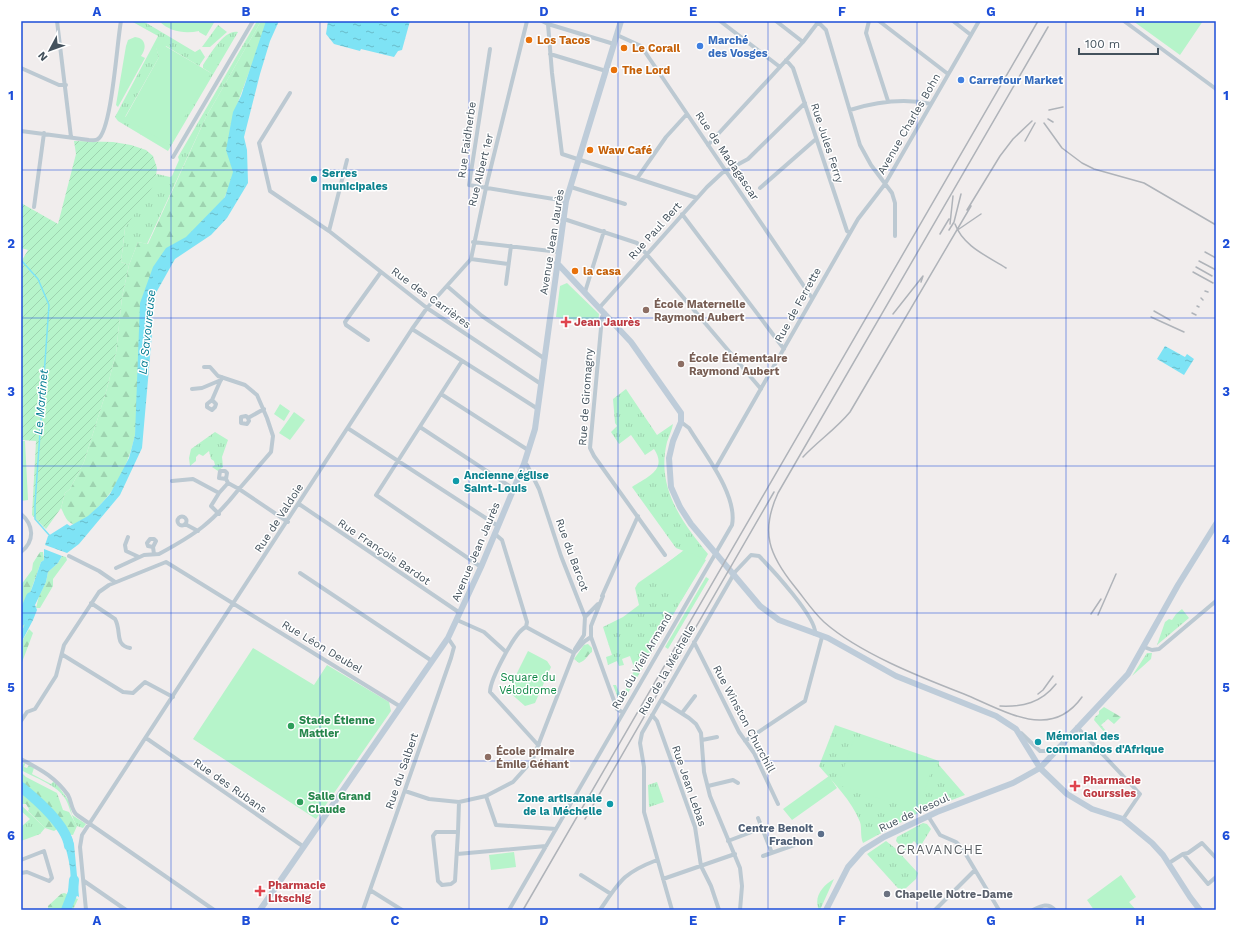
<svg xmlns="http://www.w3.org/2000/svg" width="1237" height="931" font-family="'Work Sans',sans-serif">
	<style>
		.grass { fill: url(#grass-tufts) }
		.forest { fill: url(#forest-firs) }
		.park { fill: #b6f4ca }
		.garden { fill: url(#garden-furrows) }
		.water { fill: url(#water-ripples) }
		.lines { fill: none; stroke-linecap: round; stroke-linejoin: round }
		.stream { stroke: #7ee3f5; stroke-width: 1.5 }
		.river { stroke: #7ee3f5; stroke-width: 10 }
		.street { stroke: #bcc9d2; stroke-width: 4 }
		.secondary { stroke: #beccd9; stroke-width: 6 }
		.rail { stroke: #afb3b9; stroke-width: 1.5 }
		.grid { fill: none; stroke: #1d4ed8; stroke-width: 1; stroke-opacity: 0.55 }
		.food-dot { fill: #e8710a; stroke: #fff; stroke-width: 1.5 }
		.shop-dot { fill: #3f7fe0; stroke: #fff; stroke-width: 1.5 }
		.culture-dot { fill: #0f9aa8; stroke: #fff; stroke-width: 1.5 }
		.education-dot { fill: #8d6e63; stroke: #fff; stroke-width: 1.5 }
		.health-dot { fill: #e0444e; stroke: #fff; stroke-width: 1.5 }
		.leisure-dot { fill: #2e9e5b; stroke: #fff; stroke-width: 1.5 }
		.service-dot { fill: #5c6f8a; stroke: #fff; stroke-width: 1.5 }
		.worship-dot { fill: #6b7280; stroke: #fff; stroke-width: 1.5 }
		.labels { text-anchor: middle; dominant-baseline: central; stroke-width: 3; stroke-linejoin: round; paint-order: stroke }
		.food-label { font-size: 11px; font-weight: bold; fill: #c56008; stroke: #fff; text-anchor: start }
		.shop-label { font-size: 11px; font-weight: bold; fill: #366cbe; stroke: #fff; text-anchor: start }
		.street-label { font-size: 11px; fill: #44525d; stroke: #fff }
		.culture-label { font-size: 11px; font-weight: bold; fill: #0d838f; stroke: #fff; text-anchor: start }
		.education-label { font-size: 11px; font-weight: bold; fill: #785e54; stroke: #fff; text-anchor: start }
		.health-label { font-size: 11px; font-weight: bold; fill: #be3a42; stroke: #fff; text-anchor: start }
		.park-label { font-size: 11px; fill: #0c8643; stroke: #fff }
		.leisure-label { font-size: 11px; font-weight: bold; fill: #27864d; stroke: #fff; text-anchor: start }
		.service-label { font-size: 11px; font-weight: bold; fill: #4e5e75; stroke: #fff; text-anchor: end }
		.worship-label { font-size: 11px; font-weight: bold; fill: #5b616d; stroke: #fff; text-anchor: start }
		.water-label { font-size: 12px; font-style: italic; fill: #037d93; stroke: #fff }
		.quarter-label { font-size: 13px; letter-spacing: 1px; fill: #595e63; stroke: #fff }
		.neatline { fill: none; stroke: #1d4ed8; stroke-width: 1.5 }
		.grid-label { font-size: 13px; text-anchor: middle; font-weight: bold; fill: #1d4ed8 }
	</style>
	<defs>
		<pattern id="grass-tufts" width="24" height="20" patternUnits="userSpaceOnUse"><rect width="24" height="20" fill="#b6f4ca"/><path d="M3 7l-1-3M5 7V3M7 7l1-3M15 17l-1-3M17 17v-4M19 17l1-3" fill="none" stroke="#9ed3b0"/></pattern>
		<pattern id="forest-firs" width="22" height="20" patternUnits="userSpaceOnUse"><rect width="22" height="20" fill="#b6f4ca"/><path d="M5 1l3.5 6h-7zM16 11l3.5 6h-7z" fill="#9ed3b0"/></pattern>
		<pattern id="garden-furrows" width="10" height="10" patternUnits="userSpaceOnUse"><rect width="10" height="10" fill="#b6f4ca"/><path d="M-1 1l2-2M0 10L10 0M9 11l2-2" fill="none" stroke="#9ed3b0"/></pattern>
		<pattern id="water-ripples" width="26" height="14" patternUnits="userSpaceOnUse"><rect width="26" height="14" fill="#7ee3f5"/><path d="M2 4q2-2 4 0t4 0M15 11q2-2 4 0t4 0" fill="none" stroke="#69bbca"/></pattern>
	</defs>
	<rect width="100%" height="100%" fill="#f1eded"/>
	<path class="grass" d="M131,21H143L195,52L200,49L205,57L199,66L166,46L164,49L156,47L159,57L125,117L211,73L203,68V65C210,55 224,29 238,32L168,151L118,121L115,117L158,36Z
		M257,21H261L206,117L147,244L138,242L129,265L121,262L125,228L157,174L170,177L172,176L179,160L178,157Z
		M218,25L227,32L210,47H202Z
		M626,389L657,435L673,424C672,430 669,436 667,442C656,487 681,521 708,554L624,700L620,703L613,685H616L619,692H625L629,679L635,670L630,656L622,659L624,665L619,666L617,661L608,665L606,657L612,655L603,627L623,617L639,605L635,588L638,583L684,551L676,548L632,487C647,477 668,470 654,449L645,455L631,435L619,444L611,432L617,426L615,423L613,399Z
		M215,432L228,440L222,457L223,467L218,471L212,467L215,465L214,461L211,459L209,451L203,456L199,454L196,457V461L190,466L189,458L191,449Z
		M1182,609L1189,618L1157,645L1165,622L1169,619L1172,620L1176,614Z
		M1147,653H1152L1151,659L1132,676Z
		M835,725L939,761V765L965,795L918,813L863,843C860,836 862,828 860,822C852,801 833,782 819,766Z
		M24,762L25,764L24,767L27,768L29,765L34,768L32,774L51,784L54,781L56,783L69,801L72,815L86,824L83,828L77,826C72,818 70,808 66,800C58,785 35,778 21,770Z
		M657,782L664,802L649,807L648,785Z
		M21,805L45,828L40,834L21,841V827L30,819L21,811Z
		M923,823L927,824L931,829L920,847L914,841L905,851L896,841L897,837Z
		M886,841L895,848L918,873L916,879L905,889V896L867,854Z
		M834,879L820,910H819C813,897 823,885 834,879Z"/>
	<path class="forest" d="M261,21H268L238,102L233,177L223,201L151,279L135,435C129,461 119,486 99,506C93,513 86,518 80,525C67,525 66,518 61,508L65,493L70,489L84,462L106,392L116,353L122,297L129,265L138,242L148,244L206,117Z
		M40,552H43L44,560L41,562L29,596V614L21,633V585L32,570L33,563Z
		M62,556L66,557L67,560L53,579V586L40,608H36L39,596L46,582L48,572L58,563Z
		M29,629L33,633L21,665V643Z
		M588,644L592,648V652C587,655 587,660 579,663L574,659L584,645Z
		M1104,707L1121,717L1114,724L1108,719L1101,725L1106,731L1105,733L1094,720L1095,717L1099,714V711Z
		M21,772L26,777L57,793L63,810L69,812L77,826L73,835L62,834L59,828L54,831L45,828L28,811L29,809L26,804H21V789L30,796L44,812L24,786V783L21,781Z
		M64,893L70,895L66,901L69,906L72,897L78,899L73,910H48V906L61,894Z"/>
	<path class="park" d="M159,21H215L206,36L199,32V31C185,34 170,32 159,21Z
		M1133,21H1203L1180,55Z
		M135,37C146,38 147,48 141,56L145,58L118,107L116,105L126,46L128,40Z
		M158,41L163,44L164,48L165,46L211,73L168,144L125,118L159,57L155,45Z
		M567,283L599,314L598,323L556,317L560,286Z
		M280,404L290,411L284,421L274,414Z
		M294,412L305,420L290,440L279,433Z
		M21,441H25L28,500L21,501Z
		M684,550L706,560L681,601L667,585L650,576Z
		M706,577L709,579L668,649L665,647Z
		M253,648L314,685L327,665L389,702L391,711L316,819L193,739Z
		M528,651L547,661L551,667L535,703L525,706L508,691Z
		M855,736L934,762L918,811L838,785Z
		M829,776L837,788L792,820L783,809Z
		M514,852L516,867L491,870L489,855Z
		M1121,875L1136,897L1129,902L1136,910H1094L1087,900Z"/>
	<path class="garden" d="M74,141L113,142L131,145L146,150L153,156L157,168L155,183L125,228L121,262L129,265L122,297L116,353L106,392L84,462L70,489L65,493L61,508L46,529L32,515L36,441L21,440V262L28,250L21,248V203L58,224L76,154Z"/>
	<path class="water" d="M266,21H279L270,41L260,74L244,137L247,150L248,183L227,218L211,235L175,259L157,291L151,306L152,334L142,448L120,495L79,544L67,553L45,545L48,536L67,524L70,526L88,516L99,506L110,494L129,458L135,435L140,303L153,267L166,248L186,237L225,197L233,172L226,150L233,112L241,96Z
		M328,21H410L402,50L398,51L394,57L361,49L360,51L334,44L326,34Z
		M1165,346L1185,357L1187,354L1194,359L1184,375L1157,359Z
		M44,549L62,556L58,563L48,572L46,582L35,605L37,610L33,620L21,643V633L29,614L24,607L32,588L41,562L44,560Z
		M21,781L24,783L27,790L47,811L44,812L40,810C39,801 28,795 21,789Z
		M70,833L74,844L79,897L68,891C75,874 66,851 62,834Z"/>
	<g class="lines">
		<path class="stream" d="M21,260L38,279L49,305L35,504V519L50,536"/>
		<path class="river" d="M21,621L31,597
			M21,787C36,799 67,826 69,846
			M66,910L73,892L74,880"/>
		<path class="street" d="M57,21L71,137
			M542,21L548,24L552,73L562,154L697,198
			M720,21L780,67
			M776,21L803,42
			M817,21L826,30L860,145L871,165L892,193L895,203V236
			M869,21L866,33L888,101
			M879,21L948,74
			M953,21L971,35
			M1124,21L1216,89
			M548,24L614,44
			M617,35L641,46L812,298
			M490,49L469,185L566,201
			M550,54L606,71
			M786,60L793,68L847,231L850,233
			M21,68L59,85H66
			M290,93L259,143L270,191L329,231L427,308L541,384
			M850,110C876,102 904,98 931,104
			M21,131L89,140C92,140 96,141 98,139C112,129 117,41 121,21
			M708,145L803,42L819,21
			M173,157L253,21
			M638,177L666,137L687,114
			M571,187L625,204
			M760,188L816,139
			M34,207L44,133
			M682,214L784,349
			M564,219L637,243L761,389
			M329,231L347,160
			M473,242L559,252
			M471,259L508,264
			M506,284L511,246
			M447,286L482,316L545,359
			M585,292L604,231
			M600,307L707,187L722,173L748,159L805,103
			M605,313L602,317L590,448L594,456L665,555
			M412,329L538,409
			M368,340L346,325L345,322L381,272
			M462,361L376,495L481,567
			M204,367H210L218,376L245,385L257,395L267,418L273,436L271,452L239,489L228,483L219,493
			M192,389L202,388L221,380
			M441,394L528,450
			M212,400L216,404L215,407L212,410L207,407V404L212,400L222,377
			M248,418L249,421L247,424L241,423V417L246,416L248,418L264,409
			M420,427L514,489
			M349,429L498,526
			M524,464L527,465L539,489L561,556L585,617L584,635L575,649
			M715,469L858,219L885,184L979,21
			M226,479L219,478L220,471H225L227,473L226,479L228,483
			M172,481L193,479L219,493L211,506L219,514
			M299,504L460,613
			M21,514C34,525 35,541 21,552
			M177.5 521a4.5 4.5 0 1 1 9 0a4.5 4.5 0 1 1-9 0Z
			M185,524L198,531
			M495,534L502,540L527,622L526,627
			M128,537L125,545L126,551L139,557
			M153,547L148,546L147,543L150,539H154L156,541L153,547L154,554
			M159,554C196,534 212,523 239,489L288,522
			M69,556L99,571L115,582
			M116,568L144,555L159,554
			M300,573L432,661
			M602,596L638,516
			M603,596L591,626V637L617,709L622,712
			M91,603L115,619C122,631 114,645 130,648
			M585,617L598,604
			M457,620L484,632L506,652
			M526,627C515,631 490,680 490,692L539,746
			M526,627L574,653
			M694,642L739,732L754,753L778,804
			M1144,647L1152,650L1159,649L1216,601
			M63,655L123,692L133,693L145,682L173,697
			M661,700L689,718L696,724L701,733L704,772L710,796L740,868L742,886L740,910
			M682,713L695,696
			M652,715L657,721L695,827L701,866L711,886L719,910
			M21,721L27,712L35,709L56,676L64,645L99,592L109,585L166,562L401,707
			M1077,727L1140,794L1123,819
			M1021,733L1040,751H1050L1056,748
			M146,738L304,847
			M702,740L717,737
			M745,741L805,701L822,637
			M21,759C41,770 54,776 68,795C72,802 71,810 77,815L214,910
			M708,786L733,780L738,783
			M405,791L429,799L459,802L486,796L513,782L532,761L574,653L585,641L591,637
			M486,796L496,825L556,829
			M928,816L940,835L956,842L962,848L999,910
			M758,818L772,853
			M458,832L455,881L451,884L442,885L438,881L433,836L436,832H458L459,802
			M728,841L762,828
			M457,854L546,846
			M763,856L797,844
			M1216,858L1202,843L1188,853L1183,854L1208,884L1216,877
			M21,860L44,851L52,878L49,881L27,872L21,873
			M1169,863L1183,854
			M581,875L611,894
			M663,879L735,854
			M84,881L126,910
			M370,890L402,910
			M86,910L80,847L82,835L412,329L427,308L471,259L487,183L527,21
			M363,910L451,658L454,647L448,638
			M509,910L732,525C738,495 704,453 689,428L681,422
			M600,910C620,881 623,873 657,860
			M672,910L644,812V767L640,743L642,733L735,572L751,555L759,556C771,568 818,619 815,634
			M935,910L975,870
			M1033,910C1041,906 1048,902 1055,910"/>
		<path class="secondary" d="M557,263L631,342L681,413V422L673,441L669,458L671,487L680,507L691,524L760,606L779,620L828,638L896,676L996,716L1016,729L1040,768L1067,794L1092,809L1123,819L1152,843L1163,855L1190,897L1200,910
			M260,910L448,638L481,567L524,464L535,429L566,201L621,21
			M826,910L848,867L863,850L884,837L937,812L1013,783L1040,768L1128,674L1178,585L1216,524"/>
		<path class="rail" d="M1048,27L778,493C760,532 769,555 795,587C804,598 813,612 824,622C859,653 920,677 964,694C986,703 1018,721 1041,720C1059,720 1072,711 1082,697
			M1049,110L1063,107
			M1048,119L1053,122
			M1044,123L1062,148L1082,163L1094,169L1144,183L1216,225
			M1025,141L1035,123
			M967,210L1000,156L1013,139L1032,121
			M950,224L953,196
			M955,224C963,246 987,256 1006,268
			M959,229L981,214
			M949,230L954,222L961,194
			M940,234L949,219
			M1205,252L1216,258
			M1199,261L1216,270
			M1196,267L1212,276
			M1193,272L1213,283
			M1205,291L1208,292
			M1201,298L1203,300
			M1197,306L1199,307
			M1154,311L1170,320
			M1192,313L1196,315
			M893,314L923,276L921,282
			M1151,317L1184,332
			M803,457C818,441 836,429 850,412L971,206
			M1091,614L1101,599
			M1098,615L1116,574
			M1038,694L1043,690L1053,676
			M1000,706C1023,707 1041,703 1056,684
			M585,819L774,492
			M523,910L1038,21"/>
	</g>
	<path class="grid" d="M171,21V910M320,21V910M469,21V910M618,21V910M768,21V910M917,21V910M1066,21V910M21,170H1216M21,318H1216M21,466H1216M21,613H1216M21,761H1216"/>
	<g class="food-dot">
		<circle cx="529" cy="40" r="4"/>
		<circle cx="624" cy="48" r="4"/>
		<circle cx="614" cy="70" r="4"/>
		<circle cx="590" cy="150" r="4"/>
		<circle cx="575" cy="271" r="4"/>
	</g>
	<g class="shop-dot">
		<circle cx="700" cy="46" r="4"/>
		<circle cx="961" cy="80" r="4"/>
	</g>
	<g class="culture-dot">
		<circle cx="314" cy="179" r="4"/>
		<circle cx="456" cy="481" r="4"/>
		<circle cx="1038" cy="742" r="4"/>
		<circle cx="610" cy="804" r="4"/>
	</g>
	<g class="education-dot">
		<circle cx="646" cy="310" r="4"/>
		<circle cx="681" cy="364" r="4"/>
		<circle cx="488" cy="757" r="4"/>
	</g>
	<g class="health-dot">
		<path d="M564 316h4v4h4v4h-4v4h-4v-4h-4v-4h4z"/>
		<path d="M1073 780h4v4h4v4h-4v4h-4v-4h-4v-4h4z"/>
		<path d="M258 885h4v4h4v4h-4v4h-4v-4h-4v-4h4z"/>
	</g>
	<g class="leisure-dot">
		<circle cx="291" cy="726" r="4"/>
		<circle cx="300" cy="802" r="4"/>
	</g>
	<circle class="service-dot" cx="821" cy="834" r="4"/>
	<circle class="worship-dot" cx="887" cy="894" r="4"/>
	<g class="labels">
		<g class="food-label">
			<text x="537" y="40">Los Tacos</text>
			<text x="632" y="48">Le Corail</text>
			<text x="622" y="70">The Lord</text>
			<text x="598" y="150">Waw Café</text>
			<text x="583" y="271">la casa</text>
		</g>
		<g class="shop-label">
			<text x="708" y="40">Marché<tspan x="708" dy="13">des Vosges</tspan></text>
			<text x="969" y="80">Carrefour Market</text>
		</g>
		<g class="street-label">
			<text transform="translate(909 124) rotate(-60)">Avenue Charles Bohn</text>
			<text transform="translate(467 140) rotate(-82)">Rue Faidherbe</text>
			<text transform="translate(827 143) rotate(72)">Rue Jules Ferry</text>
			<text transform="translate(727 156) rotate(56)">Rue de Madagascar</text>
			<text transform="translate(481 170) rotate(-76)">Rue Albert 1er</text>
			<text transform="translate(655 231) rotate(-48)">Rue Paul Bert</text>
			<text transform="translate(552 242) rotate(-81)">Avenue Jean Jaurès</text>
			<text transform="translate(431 298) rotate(36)">Rue des Carrières</text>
			<text transform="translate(798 305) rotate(-61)">Rue de Ferrette</text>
			<text transform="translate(586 397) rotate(-86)">Rue de Giromagny</text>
			<text transform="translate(279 518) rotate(-57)">Rue de Valdoie</text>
			<text transform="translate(384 552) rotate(34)">Rue François Bardot</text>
			<text transform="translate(476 552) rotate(-67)">Avenue Jean Jaurès</text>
			<text transform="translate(572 555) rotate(70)">Rue du Barcot</text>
			<text transform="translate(322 647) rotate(31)">Rue Léon Deubel</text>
			<text transform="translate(642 661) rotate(-60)">Rue du Vieil Armand</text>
			<text transform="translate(667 670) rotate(-60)">Rue de la Méchelle</text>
			<text transform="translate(744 719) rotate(62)">Rue Winston Churchill</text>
			<text transform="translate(402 771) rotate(-71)">Rue du Salbert</text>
			<text transform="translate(230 786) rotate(35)">Rue des Rubans</text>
			<text transform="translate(689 786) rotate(71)">Rue Jean Lebas</text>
			<text transform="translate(914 813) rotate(-25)">Rue de Vesoul</text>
		</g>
		<g class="culture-label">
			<text x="322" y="173">Serres<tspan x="322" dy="13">municipales</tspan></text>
			<text x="464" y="475">Ancienne église<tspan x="464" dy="13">Saint-Louis</tspan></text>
			<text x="1046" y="736">Mémorial des<tspan x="1046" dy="13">commandos d'Afrique</tspan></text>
			<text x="602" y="798" text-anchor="end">Zone artisanale<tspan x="602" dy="13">de la Méchelle</tspan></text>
		</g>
		<g class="education-label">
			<text x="654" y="304">École Maternelle<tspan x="654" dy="13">Raymond Aubert</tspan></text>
			<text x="689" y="358">École Élémentaire<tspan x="689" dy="13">Raymond Aubert</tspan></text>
			<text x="496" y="751">École primaire<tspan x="496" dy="13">Émile Géhant</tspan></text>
		</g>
		<g class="health-label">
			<text x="574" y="322">Jean Jaurès</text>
			<text x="1083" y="780">Pharmacie<tspan x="1083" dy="13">Gourssies</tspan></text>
			<text x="268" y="885">Pharmacie<tspan x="268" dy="13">Litschig</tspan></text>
		</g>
		<g class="park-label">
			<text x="528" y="677">Square du<tspan x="528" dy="13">Vélodrome</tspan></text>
		</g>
		<g class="leisure-label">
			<text x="299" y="720">Stade Étienne<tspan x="299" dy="13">Mattler</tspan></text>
			<text x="308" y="796">Salle Grand<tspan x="308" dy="13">Claude</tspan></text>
		</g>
		<g class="service-label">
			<text x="813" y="828">Centre Benoit<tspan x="813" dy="13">Frachon</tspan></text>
		</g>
		<g class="worship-label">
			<text x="895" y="894">Chapelle Notre-Dame</text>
		</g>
		<g class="water-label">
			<text transform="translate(147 332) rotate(-84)">La Savoureuse</text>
			<text transform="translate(41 402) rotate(-85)">Le Martinet</text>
		</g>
		<g class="quarter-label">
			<text x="940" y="849">CRAVANCHE</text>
		</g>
	</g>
	<rect width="1237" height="931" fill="none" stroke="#ffffff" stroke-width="44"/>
	<g transform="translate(50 50) rotate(229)" stroke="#ffffff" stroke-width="3" paint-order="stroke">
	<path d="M0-3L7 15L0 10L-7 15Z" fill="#44525d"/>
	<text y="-6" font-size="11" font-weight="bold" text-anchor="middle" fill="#44525d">N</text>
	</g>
	<path d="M1079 48v6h79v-6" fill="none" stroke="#44525d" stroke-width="2"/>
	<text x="1085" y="48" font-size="12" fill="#44525d" stroke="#ffffff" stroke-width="3" paint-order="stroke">100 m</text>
	<rect x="22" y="22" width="1193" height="887" class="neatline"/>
	<g class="grid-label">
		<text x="97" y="16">A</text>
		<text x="246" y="16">B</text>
		<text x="395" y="16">C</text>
		<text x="544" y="16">D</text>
		<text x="693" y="16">E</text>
		<text x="842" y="16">F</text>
		<text x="991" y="16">G</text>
		<text x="1140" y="16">H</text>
		<text x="11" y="100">1</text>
		<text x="1226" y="100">1</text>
		<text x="11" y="248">2</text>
		<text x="1226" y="248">2</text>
		<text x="11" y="396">3</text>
		<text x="1226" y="396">3</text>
		<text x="11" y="544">4</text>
		<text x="1226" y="544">4</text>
		<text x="11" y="692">5</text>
		<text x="1226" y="692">5</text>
		<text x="11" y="840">6</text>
		<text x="1226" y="840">6</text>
		<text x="97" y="925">A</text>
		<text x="246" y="925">B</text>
		<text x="395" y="925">C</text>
		<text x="544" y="925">D</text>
		<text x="693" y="925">E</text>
		<text x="842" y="925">F</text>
		<text x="991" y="925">G</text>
		<text x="1140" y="925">H</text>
	</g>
</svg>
